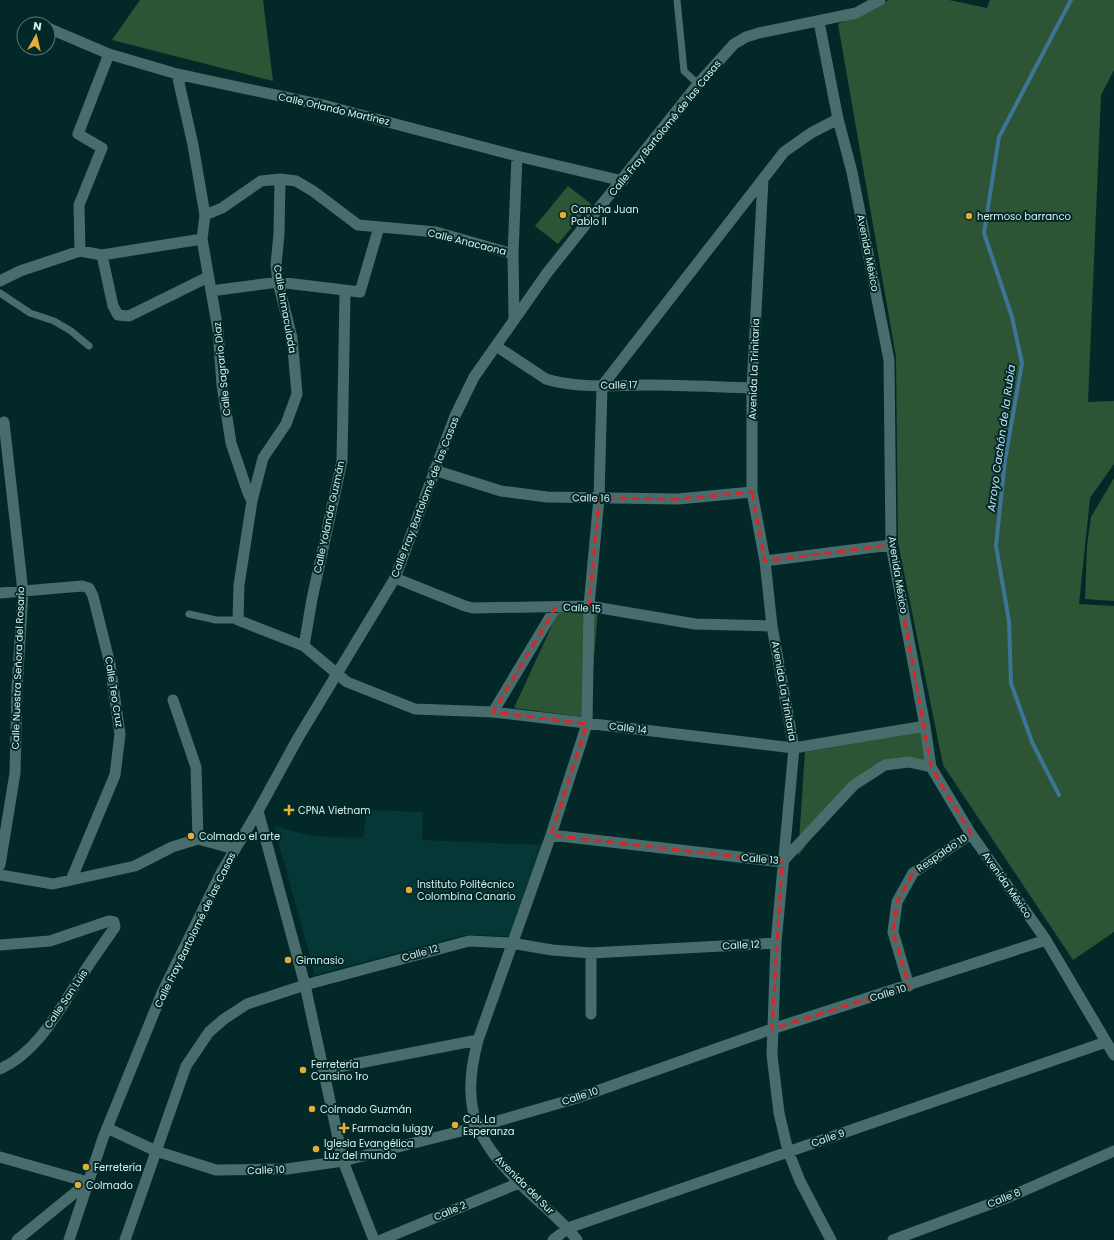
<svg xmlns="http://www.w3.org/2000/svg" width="1114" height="1240" font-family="Poppins,sans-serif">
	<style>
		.built { fill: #043736 }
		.green { fill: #2d5434 }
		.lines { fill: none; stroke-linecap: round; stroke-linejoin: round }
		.stream { stroke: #3d7596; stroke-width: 4 }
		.service { stroke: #496d6c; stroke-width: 7 }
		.minor { stroke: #496d6c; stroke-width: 11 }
		.tertiary { stroke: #496d6c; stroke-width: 11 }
		.secondary { stroke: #496d6c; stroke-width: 11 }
		.marked { fill: none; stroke: #d62828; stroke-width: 3; stroke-dasharray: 8 5; stroke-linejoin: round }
		.poi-dot { fill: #e5ad36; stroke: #022928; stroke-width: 1.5 }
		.labels { text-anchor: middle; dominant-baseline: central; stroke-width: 4; stroke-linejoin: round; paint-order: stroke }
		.street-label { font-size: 10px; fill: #daeeed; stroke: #022928 }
		.poi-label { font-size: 10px; fill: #daeeed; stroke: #022928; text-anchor: start }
		.water-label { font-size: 11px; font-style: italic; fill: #c3e2f7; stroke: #022928 }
	</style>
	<rect width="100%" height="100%" fill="#022928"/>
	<path class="built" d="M367,810L423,812L422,840L542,845L510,936L465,935L315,975L274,826L312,836L363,838Z"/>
	<path class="green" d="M140,0H263L273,81L112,40Z
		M889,0H949L987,8L990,0H1114V70L1101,95L1088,402L1114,401V464L1090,498L1079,604L1114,606V932L1073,960L943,765L898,543L896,357L838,24Z
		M568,186L591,204L558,244L535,226Z
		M1114,478V601L1085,599L1087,546L1091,517Z
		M559,610H598L589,718L514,708Z
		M924,731L935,765L910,759L852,783L798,856L805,752Z"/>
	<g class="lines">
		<path class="stream" d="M1059,795L1032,742L1011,683L1009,621L996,546L1005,460L1022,363L1012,317L984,233L999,137L1071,0"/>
		<path class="service" d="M677,0L684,71L698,84
			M0,293L30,313L54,321L71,331L89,346
			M189,614L216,620H238"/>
		<path class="minor" d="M819,22L838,119L852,172L889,360L891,545L925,726L931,767L971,834L1046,940L1114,1055
			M48,28L109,54L177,74L327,106L517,156L623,181
			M177,74L193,145L205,215L202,239L218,330L222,385L231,443L248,493L252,501L239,585L238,620L304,646L347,682L415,709L493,712L794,748L925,726
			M763,179L752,388V492L765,561L772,626L794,748L776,943L772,1055L779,1113L788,1151L800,1181L831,1240
			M205,215L222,208L261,181L280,179L296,181L313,191L358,225L436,232L513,254
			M80,251L79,205L102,148L78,134L109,54
			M102,255L113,306L118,315L129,316L208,277
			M0,281L20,271L80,251L102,255L202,239
			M211,291L278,282L360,292L379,227
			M514,319L513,254L517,156
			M496,346L546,379C578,389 614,385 647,385C682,385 717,387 752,388
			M434,470L501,491L547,497L678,499L752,492
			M252,501L263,458L286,424L297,394L292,338L278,282L276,265L279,234L280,179
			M765,561L891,545
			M395,578L465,606L473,608L589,606L695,624L772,626
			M0,593L82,586L89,588L93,596L110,664L120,734L115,775L71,880
			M304,646L312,599L342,461L345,291
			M173,700L196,767L198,839
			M493,712L556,607
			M551,835L782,862L854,785L885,765L909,762L931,767
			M0,865L15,773L17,688L23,592L4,422
			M0,875L53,884L135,866L172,847L198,839L235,849
			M0,945L50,941L109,921L114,922L115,927C103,944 92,960 80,978C59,1010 38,1052 0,1069
			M591,953V1014
			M909,986L893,932L897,902L913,873L971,834
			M323,1070L478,1040
			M107,1128L156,1151L216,1170L287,1169L343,1161L477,1127L577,1098L772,1029L1046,940
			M0,1157L88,1182
			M17,1240L88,1182
			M125,1240L186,1066L209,1032L224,1019L247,1004L305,985L469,941L511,943L552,950L591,953L776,943
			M381,1240L519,1183
			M553,1240L568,1228L1106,1042
			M577,1240C565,1224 549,1211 534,1197C480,1146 458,1115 478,1040L551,835L587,724L589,606L599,498L602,386L784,152L811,133L838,119
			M893,1240L1009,1197L1114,1151"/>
		<path class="tertiary" d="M258,811L305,985L343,1161L374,1240"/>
		<path class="secondary" d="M69,1240L103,1138L162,993L222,871L258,811L298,738L395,578L455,416L474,377L547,273L698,84L734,44L746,37L759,33L856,13L880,0"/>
	</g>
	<path class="marked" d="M752,492L765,561L891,545L931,767L971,834L913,873L897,902L893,932L909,986L772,1029L782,862L551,835L587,724L493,712L556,607L589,606L599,498L678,499Z"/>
	<g class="poi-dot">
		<circle cx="563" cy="215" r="4"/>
		<circle cx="969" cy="216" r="4"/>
		<path d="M287 804h4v4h4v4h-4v4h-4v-4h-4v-4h4z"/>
		<circle cx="191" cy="836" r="4"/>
		<circle cx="409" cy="890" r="4"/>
		<circle cx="288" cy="960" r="4"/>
		<circle cx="303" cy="1070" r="4"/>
		<circle cx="312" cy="1109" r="4"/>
		<circle cx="455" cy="1125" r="4"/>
		<path d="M342 1122h4v4h4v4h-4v4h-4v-4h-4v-4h4z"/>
		<circle cx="316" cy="1149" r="4"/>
		<circle cx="86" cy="1167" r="4"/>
		<circle cx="78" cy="1185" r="4"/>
	</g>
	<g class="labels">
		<g class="street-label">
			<text transform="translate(334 109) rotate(13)">Calle Orlando Martínez</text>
			<text transform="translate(665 128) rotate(-51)">Calle Fray Bartolomé de las Casas</text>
			<text transform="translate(467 242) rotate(14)">Calle Anacaona</text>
			<text transform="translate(868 253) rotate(79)">Avenida México</text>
			<text transform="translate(285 309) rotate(80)">Calle Inmaculada</text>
			<text transform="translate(222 369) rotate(-96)">Calle Sagrario Díaz</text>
			<text transform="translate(754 369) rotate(-88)">Avenida La Trinitaria</text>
			<text transform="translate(619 385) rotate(-1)">Calle 17</text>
			<text transform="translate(425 497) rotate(-69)">Calle Fray Bartolomé de las Casas</text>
			<text transform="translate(591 498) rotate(1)">Calle 16</text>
			<text transform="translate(329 517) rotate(-78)">Calle Yolanda Guzmán</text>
			<text transform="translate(898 575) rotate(81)">Avenida México</text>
			<text transform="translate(582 608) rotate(3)">Calle 15</text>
			<text transform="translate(18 668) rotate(-88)">Calle Nuestra Señora del Rosario</text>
			<text transform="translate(784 691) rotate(80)">Avenida La Trinitaria</text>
			<text transform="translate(114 692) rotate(81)">Calle Teo Cruz</text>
			<text transform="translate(628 728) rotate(7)">Calle 14</text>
			<text transform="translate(942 853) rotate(-34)">Respaldo 10</text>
			<text transform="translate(760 859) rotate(5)">Calle 13</text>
			<text transform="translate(1007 885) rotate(55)">Avenida México</text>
			<text transform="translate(195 930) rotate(-64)">Calle Fray Bartolomé de las Casas</text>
			<text transform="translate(741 945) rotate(-3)">Calle 12</text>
			<text transform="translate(420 953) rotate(-16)">Calle 12</text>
			<text transform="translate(888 993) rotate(-17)">Calle 10</text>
			<text transform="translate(66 999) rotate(-56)">Calle San Luis</text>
			<text transform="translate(580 1096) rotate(-18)">Calle 10</text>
			<text transform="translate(828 1138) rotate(-19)">Calle 9</text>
			<text transform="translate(266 1170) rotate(-2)">Calle 10</text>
			<text transform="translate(525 1185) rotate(45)">Avenida del Sur</text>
			<text transform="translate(1004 1198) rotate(-22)">Calle 8</text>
			<text transform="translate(450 1211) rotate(-23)">Calle 2</text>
		</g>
		<g class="poi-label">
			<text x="571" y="209">Cancha Juan<tspan x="571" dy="12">Pablo II</tspan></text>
			<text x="977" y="216">hermoso barranco</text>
			<text x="298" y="810">CPNA Vietnam</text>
			<text x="199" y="836">Colmado el arte</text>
			<text x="417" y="884">Instituto Politécnico<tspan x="417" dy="12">Colombina Canario</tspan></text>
			<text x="296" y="960">Gimnasio</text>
			<text x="311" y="1064">Ferretería<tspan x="311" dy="12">Cansino 1ro</tspan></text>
			<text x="320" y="1109">Colmado Guzmán</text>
			<text x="463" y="1119">Col. La<tspan x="463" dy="12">Esperanza</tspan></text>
			<text x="352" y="1128">Farmacia luiggy</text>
			<text x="324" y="1143">Iglesia Evangélica<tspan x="324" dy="12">Luz del mundo</tspan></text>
			<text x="94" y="1167">Ferretería</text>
			<text x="86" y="1185">Colmado</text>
		</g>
		<g class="water-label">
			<text transform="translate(1001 438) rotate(-82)">Arroyo Cachón de la Rubia</text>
		</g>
	</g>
	<g transform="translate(36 36) rotate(8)"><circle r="19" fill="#022928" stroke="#587877"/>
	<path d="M0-3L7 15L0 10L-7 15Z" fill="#e5ad36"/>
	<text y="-6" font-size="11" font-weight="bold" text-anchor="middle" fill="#daeeed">N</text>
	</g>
</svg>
